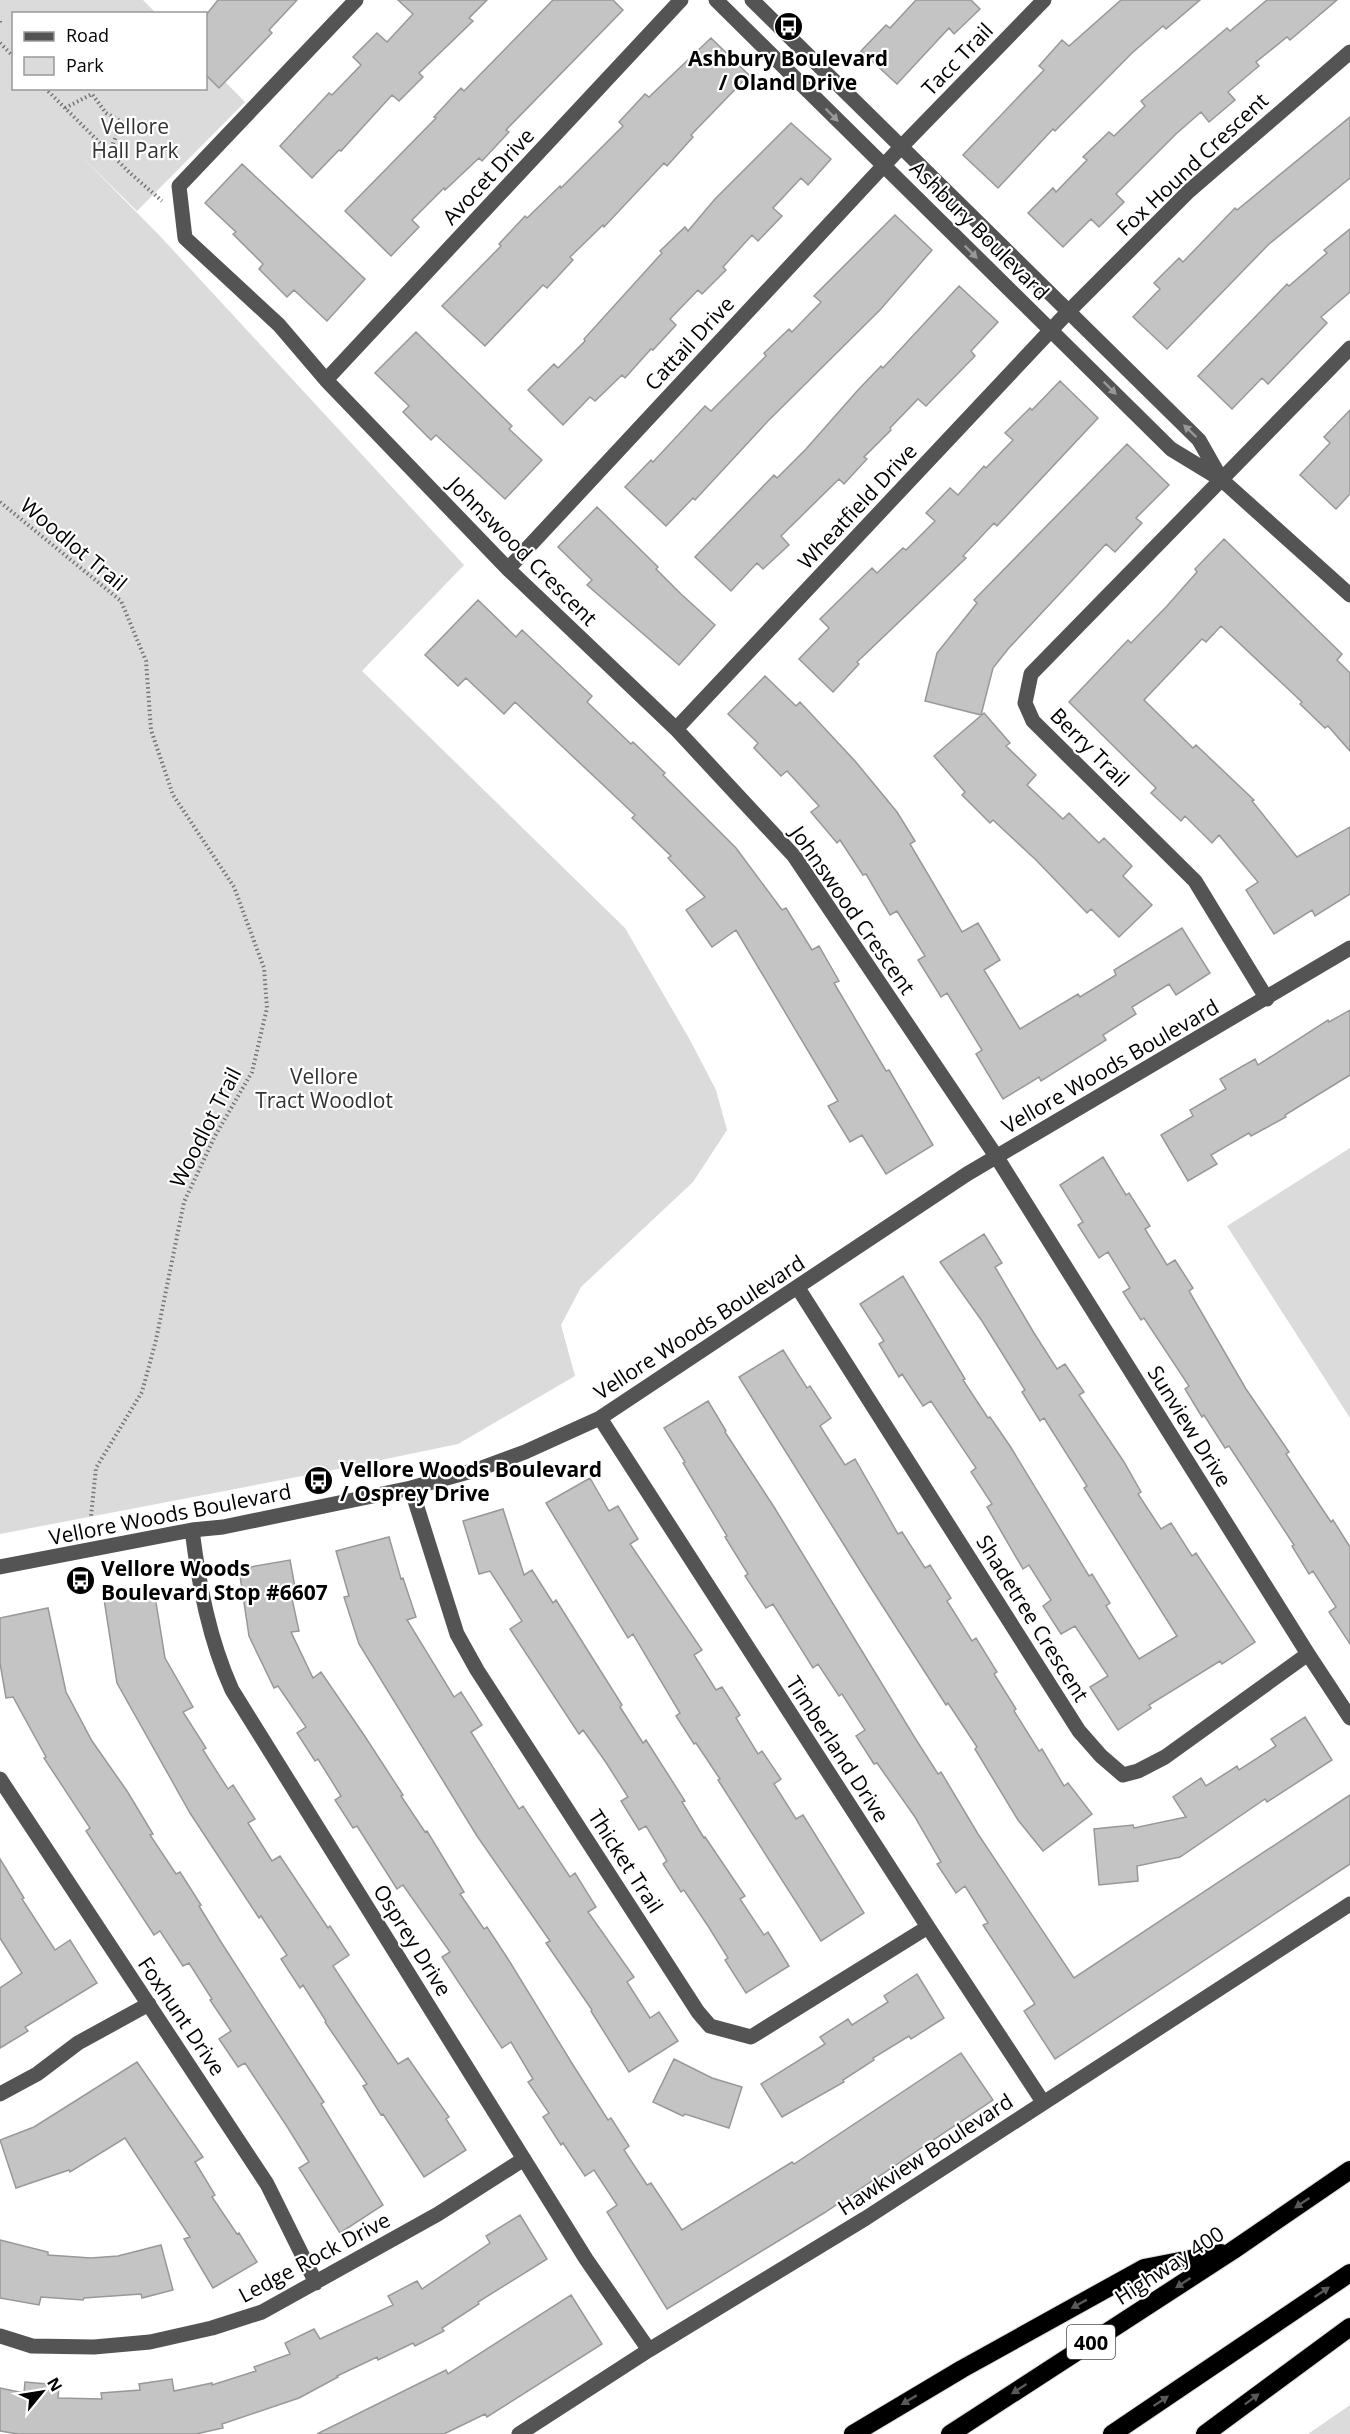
<svg xmlns="http://www.w3.org/2000/svg" width="1350" height="2434" font-family="'Open Sans',sans-serif">
	<style>
		.green { fill: #dbdbdb }
		.building { fill: #c4c4c4; stroke: #989898; stroke-width: 1.5 }
		.lines { fill: none; stroke-linecap: round; stroke-linejoin: round }
		.highway-casing { stroke: #dbdbdb; stroke-width: 20 }
		.path { stroke: #767676; stroke-width: 4; stroke-dasharray: 1.5 3; stroke-linecap: butt }
		.minor { stroke: #545454; stroke-width: 15 }
		.highway { stroke: #000; stroke-width: 18 }
		.oneway { fill: #989898 }
		.oneway2 { fill: #595959 }
		.labels { text-anchor: middle; dominant-baseline: central; stroke-width: 4.5; stroke-linejoin: round; paint-order: stroke }
		.shield { fill: #fff; stroke: #4c4c4c; stroke-width: 1.5 }
		.shield-label { font-size: 20px; font-weight: bold; fill: #000 }
		.poi-label { font-size: 21px; font-weight: bold; fill: #000; stroke: #fff; text-anchor: start }
		.street-label { font-size: 21px; fill: #000; stroke: #fff }
		.park-label { font-size: 21px; fill: #323232; stroke: #fff }
	</style>
	<rect width="100%" height="100%" fill="#fff"/>
	<path class="green" d="M0,0H143L156,13L14,14V88H206V62L245,102L137,211L81,156L159,235L464,565L362,671L625,928L690,1040L716,1090L727,1130L693,1182L581,1287L561,1325L575,1376L458,1444L318,1473L0,1534Z
		M1350,1148V1418L1227,1226Z
		M1350,2405V2434H1308Z"/>
	<path class="building" d="M218,0H297L269,30L272,33L219,88L206,75V15Z
		M398,0H487L469,18L473,21L419,73L423,77L399,101L392,95L341,151L339,150L312,178L280,146L329,93L332,95L361,65L353,57L377,33L387,42L413,14Z
		M553,0H613L623,10L506,130L509,132L482,161L479,158L445,190L444,188L412,220L419,227L391,256L345,211L436,118L434,117L461,88L464,91Z
		M916,0H971L980,9L954,34L949,28L897,84L861,51L886,25L890,28Z
		M1121,0H1200L1166,29L1163,26L1132,53L1055,131L1053,129L998,188L963,155L1044,70L1039,66L1062,40L1069,46Z
		M1267,0H1337L1290,40L1287,37L1256,62L1259,66L1228,92L1235,100L1209,122L1201,112L1176,134L1116,194L1124,202L1099,227L1091,219L1063,247L1028,213L1053,188L1056,192L1087,160L1083,157L1109,132L1114,136L1145,106L1141,101L1227,28L1230,31Z
		M711,38L749,75L691,135L693,137L667,166L664,163L604,227L603,225L570,257L573,260L547,288L543,285L485,346L442,306L501,246L499,244L525,216L527,218L560,186L561,188L623,126L619,122L645,94L649,97Z
		M1350,117V178L1269,244L1167,349L1133,317L1160,289L1154,283L1179,258L1183,262L1235,208L1237,210Z
		M791,123L831,159L808,185L801,178L773,208L782,216L758,241L752,235L723,267L726,270L702,294L698,290L670,319L676,325L653,350L651,349L625,378L622,375L595,401L590,397L563,425L528,390L554,364L558,368L585,341L584,339L662,253L660,251L685,227L688,231L715,199Z
		M242,164L365,279L327,321L294,290L287,297L259,269L263,264L233,234L236,232L205,203Z
		M895,215L932,250L880,310L768,421L695,500L693,498L666,526L625,487L651,460L653,462L705,406L711,411L766,356L764,353L789,329L792,332L821,302L814,296Z
		M1350,229V292L1321,317L1327,323L1268,384L1262,378L1232,409L1198,376L1287,284L1289,286L1327,253L1324,250Z
		M959,286L998,322L971,351L975,356L926,406L918,399L890,428L891,430L864,457L867,459L844,484L839,479L781,536L789,545L763,569L757,563L731,591L695,557L774,475L777,478L806,449L858,390L881,366L883,368Z
		M416,332L512,426L509,429L542,460L505,499L436,435L431,440L403,412L409,406L375,373Z
		M1060,381L1098,418L997,526L994,523L963,556L966,558L857,662L859,664L833,692L799,659L829,628L820,619L872,568L877,573L903,548L906,550L935,521L926,513L950,488L958,495L984,466L986,468L1013,440L1005,433L1030,408L1032,410Z
		M1350,410V494L1336,509L1300,475L1330,443L1324,437Z
		M1127,444L1169,485L1136,518L1142,523L1115,552L1106,544L1008,649L993,668L981,715L925,701L937,653L977,603L974,600Z
		M597,507L658,567L656,569L681,594L715,625L679,665L587,585L592,580L558,547Z
		M1224,539L1342,654L1337,660L1350,673V751L1328,726L1325,728L1300,704L1302,702L1221,626L1206,642L1202,639L1144,700L1193,748L1196,745L1254,800L1252,801L1297,857L1350,827V894L1315,916L1312,910L1274,934L1246,890L1258,882L1219,835L1212,843L1185,816L1181,821L1151,793L1156,788L1069,702L1128,640L1131,643L1167,606L1197,572L1195,569Z
		M478,600L516,637L522,630L592,696L587,702L631,744L633,742L665,773L663,775L736,848L782,910L786,908L812,950L819,946L839,981L834,983L886,1071L889,1070L933,1145L886,1174L862,1135L850,1142L828,1106L838,1101L736,930L712,947L686,910L705,897L668,858L671,856L632,818L635,815L515,702L504,714L466,678L458,686L425,655Z
		M765,676L796,706L800,702L855,761L897,812L915,841L910,844L962,932L978,923L1000,960L984,970L1020,1029L1078,994L1080,997L1116,975L1114,970L1182,928L1210,973L1176,995L1169,984L1132,1007L1136,1014L1103,1035L1106,1040L1041,1081L1039,1077L1003,1099L976,1054L982,1050L947,993L941,997L918,960L925,956L897,911L890,915L866,874L863,875L840,840L837,843L811,812L819,806L787,771L781,776L754,748L758,743L728,714Z
		M984,713L1010,743L1006,746L1036,775L1027,785L1063,819L1069,813L1099,843L1104,838L1132,866L1123,876L1152,905L1119,937L1091,909L1087,913L1036,860L993,820L990,823L962,795L965,792L934,756Z
		M1350,1010V1075L1285,1115L1286,1117L1251,1136L1249,1133L1211,1155L1217,1164L1188,1181L1161,1135L1193,1116L1190,1110L1226,1089L1220,1079L1255,1059L1258,1065L1328,1020L1329,1022Z
		M1103,1157L1126,1195L1129,1193L1150,1226L1145,1229L1167,1265L1175,1260L1193,1288L1189,1291L1246,1389L1289,1452L1286,1454L1309,1489L1331,1522L1333,1520L1350,1547V1644L1329,1612L1336,1607L1313,1571L1309,1574L1292,1546L1294,1545L1229,1446L1225,1448L1204,1415L1202,1417L1185,1389L1189,1386L1144,1318L1141,1320L1123,1292L1130,1288L1108,1252L1099,1258L1078,1225L1083,1222L1060,1185Z
		M984,1234L1002,1263L995,1267L1034,1333L1057,1369L1065,1364L1084,1392L1079,1395L1124,1462L1141,1492L1138,1494L1161,1529L1171,1523L1192,1556L1196,1553L1255,1642L1222,1664L1220,1661L1149,1705L1151,1708L1118,1730L1090,1687L1108,1676L1075,1626L1061,1634L1043,1606L1051,1600L1029,1565L1023,1569L987,1507L992,1504L971,1472L976,1468L931,1401L923,1406L902,1374L899,1377L879,1344L884,1341L860,1304L903,1276L965,1379L963,1380L988,1418L990,1417L1010,1446L1089,1576L1092,1574L1110,1603L1106,1606L1139,1659L1177,1636L1084,1488L1087,1486L1044,1418L1040,1421L1022,1392L1025,1390L982,1321L940,1262Z
		M783,1350L807,1388L810,1386L831,1418L820,1426L845,1465L855,1459L898,1534L902,1532L925,1568L930,1565L951,1598L947,1601L972,1641L976,1638L997,1672L994,1674L1016,1709L1014,1711L1039,1751L1042,1749L1064,1786L1068,1783L1092,1814L1043,1851L1018,1820L975,1749L977,1747L948,1703L946,1705L871,1588L739,1377Z
		M708,1401L726,1431L725,1432L774,1507L915,1738L938,1774L941,1772L978,1834L1074,1978L1350,1795V1864L1055,2059L1024,2011L1035,2004L983,1925L988,1923L965,1886L956,1893L937,1864L941,1862L915,1817L877,1763L874,1764L856,1736L865,1730L842,1694L839,1696L818,1664L813,1668L773,1604L766,1608L745,1576L748,1574L725,1537L727,1536L683,1463L685,1462L664,1428Z
		M590,1478L609,1511L618,1506L638,1539L630,1544L702,1650L694,1655L716,1690L722,1687L740,1715L736,1718L758,1754L762,1751L781,1779L774,1784L796,1819L803,1815L864,1913L821,1941L718,1780L720,1779L696,1743L694,1744L676,1716L680,1713L633,1634L628,1638L546,1503Z
		M503,1509L524,1575L532,1570L553,1603L556,1600L622,1705L620,1707L643,1743L646,1740L685,1801L682,1802L704,1838L705,1837L745,1896L740,1899L764,1935L768,1932L789,1966L746,1993L725,1960L728,1958L708,1926L684,1890L681,1892L663,1864L667,1861L646,1826L639,1830L621,1801L628,1797L605,1761L583,1730L579,1734L510,1629L522,1621L490,1571L479,1574L463,1521Z
		M389,1537L401,1579L403,1578L416,1617L407,1620L454,1697L461,1692L482,1725L471,1732L519,1809L523,1806L570,1877L575,1873L596,1907L588,1912L634,1977L627,1982L650,2018L659,2012L678,2041L629,2072L591,2011L592,2010L546,1943L550,1941L477,1836L359,1644L344,1597L349,1596L336,1551Z
		M290,1560L296,1593L291,1594L299,1631L291,1632L313,1678L321,1672L364,1735L403,1795L401,1796L425,1832L427,1831L464,1892L460,1894L484,1929L487,1927L508,1959L573,2065L608,2120L611,2118L629,2146L624,2150L647,2185L651,2183L682,2230L792,2162L794,2164L961,2053L993,2100L824,2213L667,2309L607,2212L617,2205L594,2170L585,2176L563,2143L561,2145L543,2117L549,2113L528,2082L533,2079L511,2042L502,2048L442,1957L450,1952L403,1885L397,1889L357,1826L353,1828L335,1800L341,1796L318,1759L315,1761L297,1733L306,1727L278,1686L274,1688L249,1636L239,1569Z
		M154,1590L165,1658L193,1707L183,1712L206,1748L203,1750L228,1789L233,1785L255,1819L248,1823L272,1861L280,1856L328,1928L330,1926L349,1955L333,1966L356,2001L398,2064L408,2058L449,2117L446,2119L466,2150L424,2177L383,2114L381,2115L363,2086L367,2084L325,2022L326,2021L303,1985L300,1988L281,1959L287,1955L261,1916L259,1918L190,1813L117,1683L104,1599Z
		M48,1608L66,1692L92,1741L127,1791L153,1834L150,1835L176,1874L180,1872L201,1905L199,1906L221,1942L324,2102L321,2104L383,2205L340,2233L299,2168L309,2162L288,2128L245,2063L238,2067L219,2039L231,2031L210,2000L212,1999L189,1963L183,1966L160,1931L154,1935L86,1831L90,1828L44,1758L46,1757L13,1697L6,1698L0,1663V1618Z
		M1305,1717L1332,1760L1267,1802L1265,1799L1180,1857L1137,1866L1138,1881L1099,1885L1094,1829L1133,1825L1134,1828L1186,1817L1173,1797L1201,1778L1206,1786L1237,1766L1239,1770L1276,1746L1271,1739Z
		M0,1859L24,1898L22,1899L55,1950L70,1940L97,1983L25,2027L28,2031L0,2048V1988L22,1973L0,1938Z
		M917,1974L944,2018L911,2039L909,2036L873,2058L874,2060L843,2080L844,2082L782,2117L761,2084L825,2044L820,2037L848,2019L852,2025L888,2002L884,1996Z
		M674,2059L712,2078L742,2087L729,2128L685,2114L683,2116L653,2102Z
		M137,2062L203,2157L195,2162L215,2195L212,2197L237,2234L239,2233L257,2262L213,2288L184,2239L190,2237L125,2138L70,2172L69,2170L16,2188L0,2140L34,2127Z
		M520,2215L547,2259L478,2302L479,2304L442,2328L444,2331L415,2346L413,2343L378,2360L377,2357L337,2376L338,2377L299,2398L222,2424L223,2428L196,2434H18L0,2431V2388L24,2393L25,2382L59,2385L58,2398L102,2399L101,2393L140,2390L139,2384L172,2379L174,2391L212,2383V2385L256,2371L254,2367L290,2354L285,2343L314,2329L320,2339L393,2305L388,2296L417,2281L422,2289L490,2243L486,2236Z
		M0,2240L48,2252V2255L91,2258L118,2256L161,2245L173,2290L142,2298L141,2294L84,2298L83,2300L41,2297L39,2305L0,2298Z
		M571,2295L602,2344L487,2417L485,2414L444,2434H317L446,2370L448,2374Z"/>
	<g class="lines">
		<defs>
			<path id="highway" d="M853,2434L962,2369L1144,2268L1221,2253
				M950,2434L1232,2251L1350,2170
				M1112,2434L1350,2273
				M1205,2434L1350,2327"/>
		</defs>
		<use href="#highway" class="highway-casing"/>
		<path class="path" d="M0,21V23
			M0,43L14,57
			M45,88L130,173L162,201
			M65,108L92,94L106,113L122,122L109,153
			M0,502L121,601L146,661L151,730L173,795L234,887L264,968L267,1008L252,1072L215,1136L184,1202L156,1340L142,1392L96,1468L91,1516"/>
		<path class="minor" d="M356,0L179,186L185,238L279,325L326,380L508,569L676,729L794,856L996,1156L1308,1654L1350,1718
			M716,0L1171,449L1222,480L1350,595
			M752,0L1199,440L1220,477
			M326,380L681,0
			M508,569L901,147L1044,0
			M676,729L1068,312L1189,191L1350,52
			M1267,999L1195,881L1033,721L1025,703L1031,674L1350,348
			M798,1288L1079,1731L1101,1756L1123,1775L1138,1771L1165,1757L1308,1654
			M600,1418L928,1927L1043,2102
			M411,1488L457,1634L477,1670L698,2012L710,2026L751,2037L928,1927
			M192,1530C199,1585 209,1639 232,1690L586,2259L649,2350
			M0,1567L192,1530L223,1527L411,1488L479,1469L525,1452L600,1418L967,1174L1350,948
			M0,1779L267,2184L316,2283
			M0,2094L37,2074L78,2043L149,2004
			M0,2336L32,2346L94,2347L150,2342L212,2328L262,2312L438,2214L524,2159
			M519,2434L649,2350L866,2218L1350,1904"/>
		<use href="#highway" class="highway"/>
	</g>
	<defs><path id="oneway-solid" d="M-6-.8H1V-3.2L6.5 0L1 3.2V.8H-6Z" transform="scale(1.5)"/></defs>
	<g class="oneway">
		<use href="#oneway-solid" transform="translate(832 115) rotate(45)"/>
		<use href="#oneway-solid" transform="translate(971 252) rotate(45)"/>
		<use href="#oneway-solid" transform="translate(1110 388) rotate(45)"/>
		<use href="#oneway-solid" transform="translate(1190 431) rotate(-136)"/>
	</g>
	<g class="oneway2">
		<use href="#oneway-solid" transform="translate(1302 2203) rotate(146)"/>
		<use href="#oneway-solid" transform="translate(1183 2283) rotate(147)"/>
		<use href="#oneway-solid" transform="translate(1322 2292) rotate(-34)"/>
		<use href="#oneway-solid" transform="translate(1079 2304) rotate(151)"/>
		<use href="#oneway-solid" transform="translate(1019 2389) rotate(147)"/>
		<use href="#oneway-solid" transform="translate(1252 2399) rotate(-37)"/>
		<use href="#oneway-solid" transform="translate(909 2400) rotate(149)"/>
		<use href="#oneway-solid" transform="translate(1161 2401) rotate(-34)"/>
	</g>
	<defs>
		<symbol id="bus-disc" viewBox="-11 -11 22 22"><circle r="9.5" fill="#000" stroke="#fff"/><path d="M-5-6H5V4H4V6H2V4H-2V6H-4V4H-5ZM-3.5-4V0h7V-4ZM-3.5 1.2v1.5H-2V1.2ZM2 1.2v1.5H3.5V1.2Z" fill="#fff"/></symbol>
	</defs>
	<g fill-rule="evenodd">
		<use href="#bus-disc" x="772" y="10" width="33" height="33"/>
		<use href="#bus-disc" x="302" y="1464" width="33" height="33"/>
		<use href="#bus-disc" x="64" y="1564" width="33" height="33"/>
	</g>
	<g class="labels">
		<rect class="shield" x="1067" y="2325" width="48" height="34" rx="4.5"/>
		<g class="shield-label">
			<text x="1091" y="2342">400</text>
		</g>
		<g class="poi-label">
			<text x="788" y="58" text-anchor="middle">Ashbury Boulevard<tspan x="788" dy="24">/ Oland Drive</tspan></text>
			<text x="340" y="1469">Vellore Woods Boulevard<tspan x="340" dy="24">/ Osprey Drive</tspan></text>
			<text x="101" y="1568">Vellore Woods<tspan x="101" dy="24">Boulevard Stop #6607</tspan></text>
		</g>
		<g class="street-label">
			<text transform="translate(957 59) rotate(-46)">Tacc Trail</text>
			<text transform="translate(1192 164) rotate(-43)">Fox Hound Crescent</text>
			<text transform="translate(488 176) rotate(-47)">Avocet Drive</text>
			<text transform="translate(980 230) rotate(45)">Ashbury Boulevard</text>
			<text transform="translate(689 343) rotate(-47)">Cattail Drive</text>
			<text transform="translate(857 506) rotate(-47)">Wheatfield Drive</text>
			<text transform="translate(74 544) rotate(40)">Woodlot Trail</text>
			<text transform="translate(523 551) rotate(45)">Johnswood Crescent</text>
			<text transform="translate(1090 747) rotate(45)">Berry Trail</text>
			<text transform="translate(853 910) rotate(55)">Johnswood Crescent</text>
			<text transform="translate(1110 1066) rotate(-30)">Vellore Woods Boulevard</text>
			<text transform="translate(205 1127) rotate(-63)">Woodlot Trail</text>
			<text transform="translate(699 1327) rotate(-33)">Vellore Woods Boulevard</text>
			<text transform="translate(1190 1426) rotate(58)">Sunview Drive</text>
			<text transform="translate(170 1514) rotate(-11)">Vellore Woods Boulevard</text>
			<text transform="translate(1033 1618) rotate(58)">Shadetree Crescent</text>
			<text transform="translate(838 1749) rotate(57)">Timberland Drive</text>
			<text transform="translate(626 1861) rotate(57)">Thicket Trail</text>
			<text transform="translate(413 1940) rotate(58)">Osprey Drive</text>
			<text transform="translate(182 2016) rotate(56)">Foxhunt Drive</text>
			<text transform="translate(925 2154) rotate(-33)">Hawkview Boulevard</text>
			<text transform="translate(314 2257) rotate(-28)">Ledge Rock Drive</text>
			<text transform="translate(1169 2265) rotate(-33)">Highway 400</text>
		</g>
		<g class="park-label">
			<text x="135" y="126">Vellore<tspan x="135" dy="24">Hall Park</tspan></text>
			<text x="324" y="1076">Vellore<tspan x="324" dy="24">Tract Woodlot</tspan></text>
		</g>
	</g>
	<rect x="12" y="12" width="195" height="78" fill="#ffffff" stroke="#999999" stroke-width="1.5"/>
	<rect x="24" y="32" width="30" height="9" fill="#545454" stroke="#999999" stroke-width="1.5"/>
	<text x="66" y="42" font-size="18" fill="#000000">Road</text>
	<rect x="24" y="57" width="30" height="18" fill="#dbdbdb" stroke="#999999" stroke-width="1.5"/>
	<text x="66" y="72" font-size="18" fill="#000000">Park</text>
	<g transform="translate(42 2392) rotate(60)" stroke="#ffffff" stroke-width="4.5" paint-order="stroke">
	<path d="M0-4.5L10 22L0 15L-10 22Z" fill="#000000"/>
	<text y="-9" font-size="16" font-weight="bold" text-anchor="middle" fill="#000000">N</text>
	</g>
</svg>
